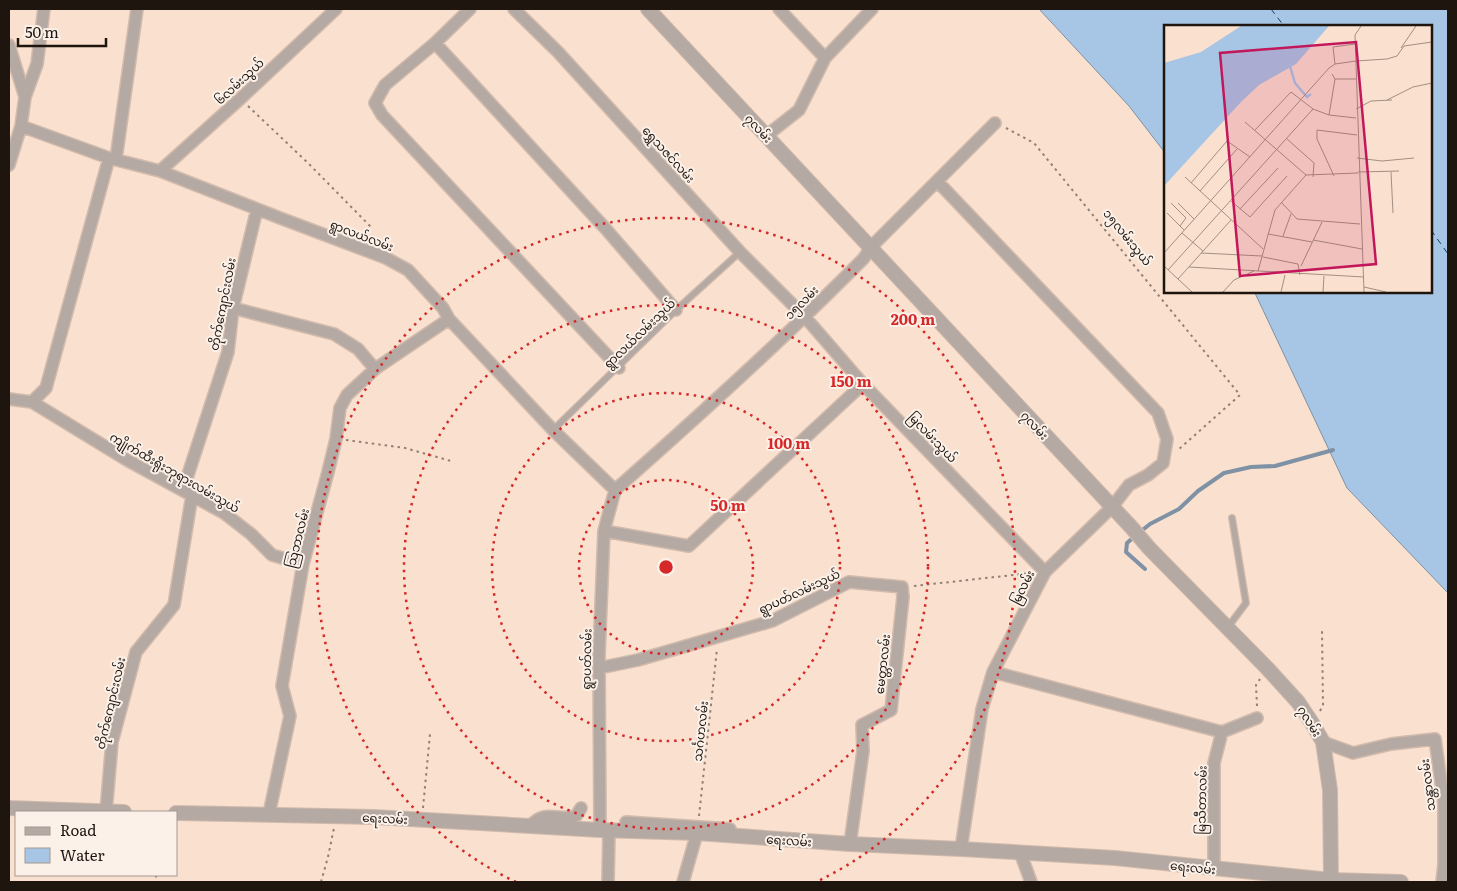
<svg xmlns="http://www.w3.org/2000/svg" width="1457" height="891" font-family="Literata,'Noto Sans Myanmar',serif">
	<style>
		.water { fill: #a7c6e5; stroke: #7e91a5 }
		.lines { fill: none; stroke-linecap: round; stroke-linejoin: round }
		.stream { stroke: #7e91a5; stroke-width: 4 }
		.ferry { stroke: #0f4168; stroke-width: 1; stroke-dasharray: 6 5; stroke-linecap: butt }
		.service-casing { stroke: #d2bbac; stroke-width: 8 }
		.minor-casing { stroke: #d2bbac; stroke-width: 14 }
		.tertiary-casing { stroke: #d2bbac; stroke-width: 16 }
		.path { stroke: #928074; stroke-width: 2; stroke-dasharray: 2.5 4; stroke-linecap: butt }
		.service { stroke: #b5a9a3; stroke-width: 5.5 }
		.minor { stroke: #b5a9a3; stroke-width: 11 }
		.tertiary { stroke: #b5a9a3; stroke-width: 14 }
		.ring { fill: none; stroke: #d62828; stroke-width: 2.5; stroke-dasharray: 2.5 5 }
		.labels { text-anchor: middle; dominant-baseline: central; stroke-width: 4; stroke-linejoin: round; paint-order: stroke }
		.street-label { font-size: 12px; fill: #1e150f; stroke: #fbf1e9 }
		.inset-river { fill: none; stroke: #a7c6e5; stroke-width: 2.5 }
		.inset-road { fill: none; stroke: #a28f82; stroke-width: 1 }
		.view { fill: #c2185b; fill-opacity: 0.15; stroke: #c2185b; stroke-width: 2.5 }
		.inset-edge { fill: none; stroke: #1e150f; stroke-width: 2.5 }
		.centre { fill: #d62828; stroke: #fbf1e9; stroke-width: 2.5 }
		.ring-label { font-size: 15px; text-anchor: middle; font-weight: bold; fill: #d62828; stroke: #fbf1e9; stroke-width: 4; stroke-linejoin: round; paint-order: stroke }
	</style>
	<rect width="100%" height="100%" fill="#fae0ce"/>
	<path class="water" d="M1039,9H1448V593L1347,488L1254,291H1431V26H1166V154L1129,106Z"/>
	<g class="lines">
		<path class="stream" d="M1140,532L1150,524L1179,509L1198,491L1224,473L1251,467L1275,466L1333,450
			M1135,536L1127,543L1126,552L1145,569"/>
		<path class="ferry" d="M1271,9L1284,26
			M1431,230L1448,254"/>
		<defs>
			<path id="service" d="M553,430L676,310L740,252
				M1228,627L1246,603L1232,518"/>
			<path id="minor" d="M470,9L435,43L385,85L375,103L382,115L619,368
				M514,9L558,52L740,252L805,317L863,384L1045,572
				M779,9L825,58
				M435,43L605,228L676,310
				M9,45L25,97
				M21,126L109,158L160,171L280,218L386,258L408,270L443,308L449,319L553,430L615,490
				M766,136L799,110L825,58L872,9
				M116,159L137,9
				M9,165L21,126L25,97L37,64L44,9
				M160,171L240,99L336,9
				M937,181L1158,413L1167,439L1163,463L1148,475L1129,485L1112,507L1045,572L993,672L982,709L961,849
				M233,308L334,334L358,349L375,369
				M9,399L32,402L46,388L109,158
				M32,402L127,460L224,513L251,534L272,555L303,564
				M183,490L228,352L233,308L257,209
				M615,490C700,415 784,339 864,258L871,247L995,123
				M604,531L689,546L863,384
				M599,668L638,660L772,621L849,582L902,587L903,597L891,710L862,725L863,751L850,844
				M993,672L1222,732L1257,718
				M1323,742L1353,753L1391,744L1435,739L1444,803V864L1442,882
				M106,812L112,742L136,652L174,605L192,495
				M269,814L290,716L282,686L303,564L328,472L336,439L340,408L347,395L375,369L449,319
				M626,822L730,829
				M530,826C546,808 557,822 576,816L581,808
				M600,830L599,655L604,531L615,490
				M1020,852L1031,882
				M1214,869V763L1222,732
				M608,882L609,830
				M683,882L697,833"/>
			<path id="tertiary" d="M648,9L1132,528L1149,548L1267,668L1298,702L1312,723L1323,742L1330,790L1331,880
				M9,808L124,812
				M176,813L374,817L600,830L697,833L850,844L961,849L1115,858L1331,880L1401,882"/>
		</defs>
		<use href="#service" class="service-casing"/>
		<use href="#minor" class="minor-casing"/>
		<use href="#tertiary" class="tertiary-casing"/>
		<path class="path" d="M248,106L309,164L371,227L366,239
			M1006,128L1034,143L1240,395L1178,450
			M346,440L405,448L451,461
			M914,586L1031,573
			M1257,706L1256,685L1260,679
			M1320,711L1323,705L1322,630
			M423,808L430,734
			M699,816L717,649
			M156,875V882
			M321,882L328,857L334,828"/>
		<use href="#service" class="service"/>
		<use href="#minor" class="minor"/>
		<use href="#tertiary" class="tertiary"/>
	</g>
	<g class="ring">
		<circle cx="666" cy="567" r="87"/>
		<circle cx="666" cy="567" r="174"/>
		<circle cx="666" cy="567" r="262"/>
		<path d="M516 882A349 349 0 1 1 816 882"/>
	</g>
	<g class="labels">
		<g class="street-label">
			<text transform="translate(239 81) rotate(-43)">၆လမ်းသွယ်</text>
			<text transform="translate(759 128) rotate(47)">၇လမ်း</text>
			<text transform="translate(669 154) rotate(48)">ရွှေသဇင်လမ်း</text>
			<text transform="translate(362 235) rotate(21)">ရွာလယ်လမ်း</text>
			<text transform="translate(1128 237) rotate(51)">၁၅လမ်းသွယ်</text>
			<text transform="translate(801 302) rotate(-45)">၁၅လမ်း</text>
			<text transform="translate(222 304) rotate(-79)">တိုက်ကျောင်းလမ်း</text>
			<text transform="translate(639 333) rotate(-44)">ရွာလယ်လမ်းသွယ်</text>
			<text transform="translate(1035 425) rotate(47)">၇လမ်း</text>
			<text transform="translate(933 437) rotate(46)">မြလမ်းသွယ်</text>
			<text transform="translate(175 472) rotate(30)">ကျိုက်ထီးရိုးဘုရားလမ်းသွယ်</text>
			<text transform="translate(297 538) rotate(-76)">သြဘာလမ်း</text>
			<text transform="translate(1022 587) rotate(-63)">မြလမ်း</text>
			<text transform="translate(799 591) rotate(-25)">ရွာပတ်လမ်းသွယ်</text>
			<text transform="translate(586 659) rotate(-89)">ရွာပတ်လမ်း</text>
			<text transform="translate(882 664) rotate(-84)">မေတ္တာလမ်း</text>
			<text transform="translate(110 703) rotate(-77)">တိုက်ကျောင်းလမ်း</text>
			<text transform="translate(1310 721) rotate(58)">၇လမ်း</text>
			<text transform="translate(700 731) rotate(-84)">သင်္ဂဟလမ်း</text>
			<text transform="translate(1427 785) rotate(-97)">သန္တာလမ်း</text>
			<text transform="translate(1201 800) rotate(-89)">မြသီတာလမ်း</text>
			<text transform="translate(385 818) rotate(3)">ရေးလမ်း</text>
			<text transform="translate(789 840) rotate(4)">ရေးလမ်း</text>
			<text transform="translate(1193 867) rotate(6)">ရေးလမ်း</text>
		</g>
	</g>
	<g transform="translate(1164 25)">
		<rect width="268" height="268" fill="#fae0ce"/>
		<path d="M77,1H165L132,39L95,60L77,77L0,161V38L37,27Z" fill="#a7c6e5"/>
		<path class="inset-river" d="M126,41L131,58L143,72L147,69M0,108L125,1"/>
		<path class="inset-road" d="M197,1L191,10L200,267M237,23L252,1M192,36L223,34L233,31L240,21L268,17M171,39L169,22L191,19M171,54H192M223,75L249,62L268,58M192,84L207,76L228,75M165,90L171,54L168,49M81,97L142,150M91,105L127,67L149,84L165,90L192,93M123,114L150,138L149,152M193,133L218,136L250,133M194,147L235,146M227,147L229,188M142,150L194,148M170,151L153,114V105L193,110M21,152L99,224M27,158L63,116L86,132M36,166L73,124M67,176L86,192L123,151M7,178L22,193L16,201M14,178L30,194M118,178L133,194L196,199M76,184L114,143M3,188L20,205M18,208L39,226M104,209L148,217M119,211L127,189M149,215L198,224M0,228L165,43L171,39L192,36M37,228L98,231M99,232L134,239L136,250M0,241L28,267M137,241L158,197M25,242L200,252M4,245L149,84M94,246L111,185L142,150M14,254L67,195M200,262L222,267M59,267L70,255L90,246M117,267L121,250M159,267L160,251"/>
		<path class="view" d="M192,17L212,239L76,251L56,28Z"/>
		<rect width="268" height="268" class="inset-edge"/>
	</g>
	<circle cx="666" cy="567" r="8" class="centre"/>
	<g class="ring-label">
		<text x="913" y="325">200 m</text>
		<text x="851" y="387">150 m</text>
		<text x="789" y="449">100 m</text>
		<text x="728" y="511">50 m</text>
	</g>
	<rect width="1457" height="891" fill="none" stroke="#1e150f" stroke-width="20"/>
	<rect x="15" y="811" width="162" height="65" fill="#fbf1e9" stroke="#a39992"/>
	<rect x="25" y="827" width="25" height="8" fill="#b5a9a3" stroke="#a39992"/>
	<text x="60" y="836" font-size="15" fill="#1e150f">Road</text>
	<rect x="25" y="848" width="25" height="15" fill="#a7c6e5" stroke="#a39992"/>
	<text x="60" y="861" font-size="15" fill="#1e150f">Water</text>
	<path d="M18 38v8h88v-8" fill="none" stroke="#1e150f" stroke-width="2.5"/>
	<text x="25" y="38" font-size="15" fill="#1e150f" stroke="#fbf1e9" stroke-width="4" paint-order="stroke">50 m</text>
</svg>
